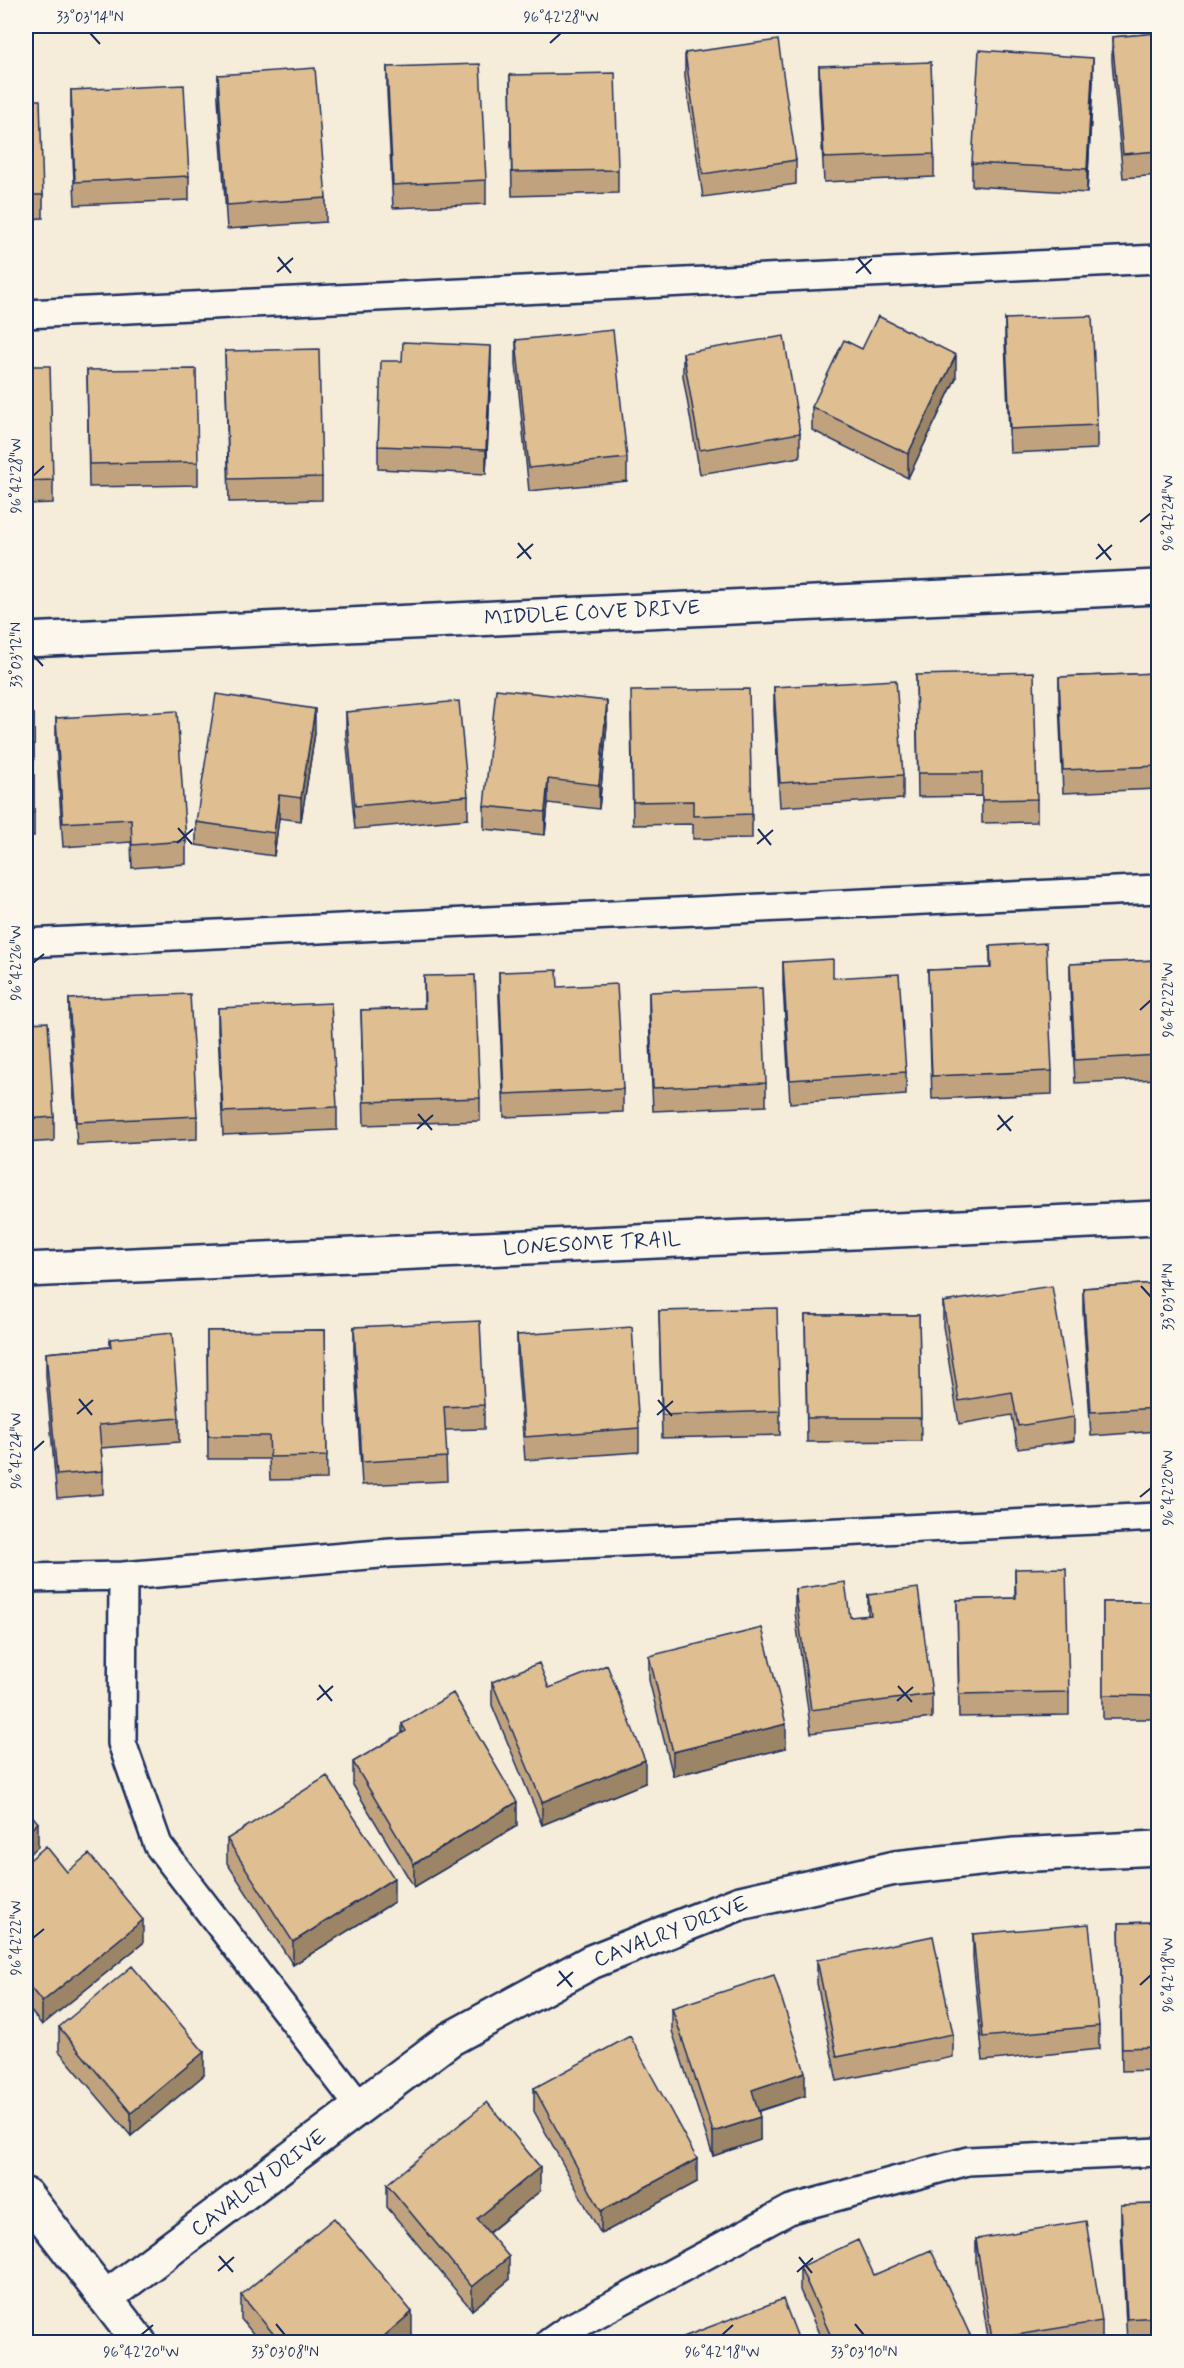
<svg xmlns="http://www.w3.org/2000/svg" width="1184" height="2368" font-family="Mynerve,sans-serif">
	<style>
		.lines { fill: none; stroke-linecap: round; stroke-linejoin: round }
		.lane-casing { stroke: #1b2f5e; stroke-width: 32 }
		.street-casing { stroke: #1b2f5e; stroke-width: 38 }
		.lane { stroke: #fbf7ec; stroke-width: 27 }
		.street { stroke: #fbf7ec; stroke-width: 33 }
		.wall { fill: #c0a37e; stroke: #1b2f5e; stroke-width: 1.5 }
		.shaded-wall { fill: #9c8566; stroke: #1b2f5e; stroke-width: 1.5 }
		.building { fill: #dfbe92; stroke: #1b2f5e; stroke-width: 1.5 }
		.ticks { fill: none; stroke: #1b2f5e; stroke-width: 2 }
		.labels { text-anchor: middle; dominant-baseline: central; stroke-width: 4.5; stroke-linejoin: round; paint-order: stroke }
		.street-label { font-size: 21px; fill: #1b2f5e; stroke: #fbf7ec }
		.neatline { fill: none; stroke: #1b2f5e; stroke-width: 2 }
		.ticks-label { font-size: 15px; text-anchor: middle; fill: #1b2f5e }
	</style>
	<rect width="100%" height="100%" fill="#f5ecda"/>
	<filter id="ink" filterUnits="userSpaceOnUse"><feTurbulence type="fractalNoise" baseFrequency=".0167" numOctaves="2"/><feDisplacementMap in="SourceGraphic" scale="12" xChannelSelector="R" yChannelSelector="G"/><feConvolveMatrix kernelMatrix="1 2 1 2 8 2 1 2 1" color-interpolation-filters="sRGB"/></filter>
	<g filter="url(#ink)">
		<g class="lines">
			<defs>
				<path id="lane" d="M26,314L1158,259
					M26,943L1158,889
					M123,1576L122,1743L158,1845L360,2107
					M26,1578L123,1576L391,1553L1158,1517
					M550,2342L567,2330L791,2209L968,2161L1158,2152"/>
				<path id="street" d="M26,640L1158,587
					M26,1270L1158,1218
					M26,2195L139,2342
					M105,2298L450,2039L591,1962L740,1903L895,1868L1015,1855L1158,1848"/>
			</defs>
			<use href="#lane" class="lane-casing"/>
			<use href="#street" class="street-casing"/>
			<use href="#lane" class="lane"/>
			<use href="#street" class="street"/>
		</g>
		<path class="wall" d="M1158,33V175L1123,178L1112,61V37Z
			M685,53L796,160V184L703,197L685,77Z
			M819,66L934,154V177L824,182L819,89Z
			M387,67L486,180V204L393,208L387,91Z
			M218,75L326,198V222L227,229L218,98Z
			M510,75L618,170V193L512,196Z
			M1093,81L1087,193L972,186V163Z
			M71,90L189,176V200L75,205L71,113Z
			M26,100L43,195V218L26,219Z
			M1005,319L1097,425V449L1010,453L1005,342Z
			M516,340L627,458V481L529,491L516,364Z
			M862,349L956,378L908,478L812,430V407Z
			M225,351L322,477V500L229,502Z
			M683,353L800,433V457L700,474L683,376Z
			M402,361L491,369L486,474L378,469V446Z
			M26,366L53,480V503L26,504Z
			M87,370L198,462V485L89,487Z
			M1158,673V789L1063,793L1059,700V677Z
			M916,675L1037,799V822L982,823V796L918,797Z
			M774,687L903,775V799L780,807L774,711Z
			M346,712L468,796V819L355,829L346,735Z
			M26,714H34V836H26Z
			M631,715L752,814V838L693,839V824L633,825Z
			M56,718L186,841V864L132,868L131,842L63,847L56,742Z
			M607,724L599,809L548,803L545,835L484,829V806Z
			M315,733L301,821L279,818L274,856L196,845V822Z
			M990,946L1052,1071V1094L932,1099L928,970L990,968Z
			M1158,960V1079L1075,1083L1070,988V964Z
			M783,962L833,978L906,1072V1095L790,1103L783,985Z
			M499,972L558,987L623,1089V1112L504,1117L499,996Z
			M424,976L480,1098V1121L364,1125L361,1010L424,1008Z
			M649,992L766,1083V1106L653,1111L649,1015Z
			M69,999L197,1116V1139L77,1145L69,1023Z
			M218,1008L337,1107V1130L223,1135L218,1031Z
			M26,1023L54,1117V1141L26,1143Z
			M1158,1283V1431L1091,1436L1083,1311V1288Z
			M943,1302L1074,1417V1441L1018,1449L1012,1415L959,1424L943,1326Z
			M659,1311L780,1411V1435L662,1438Z
			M805,1315H919L921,1441L807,1442Z
			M354,1327L484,1405V1429L445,1430L447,1481L362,1485L354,1351Z
			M325,1330L327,1479L270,1480L269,1459H208L207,1331Z
			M517,1335L639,1428V1452L525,1460L517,1359Z
			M110,1339L179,1418V1442L101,1448L103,1471V1494L57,1498L46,1376V1353L110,1347Z
			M1015,1569L1069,1692V1715L959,1717L957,1600L1015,1598Z
			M795,1589L850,1617L868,1616V1595L932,1694V1718L811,1733L795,1612Z
			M1103,1602H1158V1719H1103Z
			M649,1656L786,1748L673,1776L649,1680Z
			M492,1682L549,1688L645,1783L542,1825L492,1705Z
			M402,1724L517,1826L414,1887L353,1785V1762L402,1734Z
			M227,1839L394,1902L293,1965L227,1863Z
			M26,1863L143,1943L42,2025L26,2005Z
			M1158,1922V2070L1122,2071L1119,1923Z
			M973,1934L1099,2026V2049L983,2061L973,1958Z
			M817,1960L953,2034V2057L837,2081L817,1983Z
			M672,2008L805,2096L759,2111L760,2140L713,2156L672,2031Z
			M59,2027L204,2075L131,2136L59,2051Z
			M534,2088L697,2182L601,2234L534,2111Z
			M387,2184L540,2191L489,2233L509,2280L472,2310L387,2207Z
			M1158,2204V2341L1127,2342L1121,2229V2205Z
			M976,2239L1102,2321V2343H989L976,2262Z
			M800,2267L874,2275L970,2343H823L800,2290Z
			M241,2295L412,2335L403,2343H261L241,2319Z"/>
		<path class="shaded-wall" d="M1093,58V81L1087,193V169Z
			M491,346V369L486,474V450Z
			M956,355V378L908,478V454Z
			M607,701V724L599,809V785Z
			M315,709V733L301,821V798Z
			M548,779V803L545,835V812Z
			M279,795V818L274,856V833Z
			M786,1724V1748L673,1776V1752Z
			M645,1760V1783L542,1825V1802Z
			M517,1802V1826L414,1887V1864Z
			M38,1823V1847L26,1857V1833Z
			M394,1878V1902L293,1965V1942Z
			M143,1920V1943L42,2025V2002Z
			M204,2052V2075L131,2136V2113Z
			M805,2072V2096L752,2113V2090Z
			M760,2117V2140L713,2156V2132Z
			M697,2159V2182L601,2234V2211Z
			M540,2167V2191L477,2242V2219Z
			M509,2257V2280L472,2310V2287Z
			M412,2312V2335L403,2343H376Z
			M970,2335V2343H953Z"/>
		<path class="building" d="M1158,33V151L1123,154L1112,37Z
			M778,40L796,160L703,174L685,53Z
			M979,50L1093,58L1087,169L972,163Z
			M931,62L934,154L824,158L819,66Z
			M480,64L486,180L393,185L387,67Z
			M315,68L326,198L227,205L218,75Z
			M615,73L618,170L512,172L510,75Z
			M184,85L189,176L75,182L71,90Z
			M26,100H40L43,195H26Z
			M878,316L956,355L908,454L812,407L844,340L862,349Z
			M1092,316L1097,425L1010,429L1005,319Z
			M613,330L627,458L529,468L516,340Z
			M784,336L800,433L700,450L683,353Z
			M403,342L491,346L486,450L378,446L381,361H402Z
			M319,349L322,477L229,479L225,351Z
			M26,366H50L53,480L26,481Z
			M196,369L198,462L89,464L87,370Z
			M1034,672L1037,799L982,800V773H918L916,675Z
			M1158,673V766L1063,770L1059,677Z
			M896,680L903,775L780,783L774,687Z
			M496,689L607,701L599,785L548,779L545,812L484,806Z
			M749,689L752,814L693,816V801L633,802L631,691Z
			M216,694L315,709L301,798L279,795L274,833L196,822Z
			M459,701L468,796L355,806L346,712Z
			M177,711L186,841L132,845L131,819L63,823L56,718Z
			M26,714H34V813L26,812Z
			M1046,943L1052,1071L932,1076L928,970L991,968L990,946Z
			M833,959V978L899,974L906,1072L790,1080L783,962Z
			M1158,960V1055L1075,1060L1070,964Z
			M557,970L558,987L617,984L623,1089L504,1094L499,972Z
			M475,975L480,1098L364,1102L361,1010L425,1008L424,976Z
			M762,988L766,1083L653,1088L649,992Z
			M190,994L197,1116L77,1122L69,999Z
			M331,1003L337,1107L223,1112L218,1008Z
			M48,1022L54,1117L26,1119V1023Z
			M1158,1283V1408L1091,1412L1083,1288Z
			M1052,1286L1074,1417L1018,1426L1012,1392L959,1401L943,1302Z
			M777,1308L780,1411L662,1415L659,1311Z
			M805,1315H919L921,1418H807Z
			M480,1321L484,1405L444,1407L447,1457L362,1462L354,1327Z
			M632,1327L639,1428L525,1437L517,1335Z
			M325,1330L327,1456L270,1457L269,1436H208L207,1331Z
			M172,1333L179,1418L99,1425L103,1471L57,1475L46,1353L111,1347L110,1339Z
			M1066,1568L1069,1692L959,1694L957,1600L1016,1598L1015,1569Z
			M845,1582L850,1617L871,1615L868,1595L918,1588L932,1694L811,1710L795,1589Z
			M1103,1602H1158V1696L1103,1695Z
			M762,1628L786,1724L673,1752L649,1656Z
			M539,1663L549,1688L607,1665L645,1760L542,1802L492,1682Z
			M453,1693L517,1802L414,1864L353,1762L406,1731L402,1724Z
			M327,1776L394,1878L293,1942L227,1839Z
			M26,1808L38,1823L26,1833Z
			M46,1846L67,1872L89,1854L143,1920L42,2002L26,1982V1863Z
			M1158,1922V2047L1122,2048L1119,1923Z
			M1089,1924L1099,2026L983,2037L973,1934Z
			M933,1936L953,2034L837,2057L817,1960Z
			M132,1966L204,2052L131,2113L59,2027Z
			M774,1975L805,2072L752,2090L760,2117L713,2132L672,2008Z
			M630,2036L697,2159L601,2211L534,2088Z
			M487,2102L540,2167L477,2219L509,2257L472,2287L387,2184Z
			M1158,2204V2317L1127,2319L1121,2205Z
			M334,2218L412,2312L376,2343H281L241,2295Z
			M1086,2221L1102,2321L992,2339L976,2239Z
			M858,2240L874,2275L931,2250L970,2335L953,2343H834L800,2267Z
			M783,2299L800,2343H680L678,2339Z"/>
	</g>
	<path class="ticks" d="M90,33L100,44M550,43L561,33M278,257L291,273M858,258L871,274M277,272L293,258M856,273L872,259M33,476L44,466M1140,522L1151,513M518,543L531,559M1098,544L1111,560M517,558L533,544M1096,559L1112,545M33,655L43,666M178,828L192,844M758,829L771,845M177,843L193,829M757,844L773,830M33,963L44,954M1140,1010L1151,1000M418,1114L432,1130M998,1115L1011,1131M417,1129L433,1115M997,1130L1013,1116M1141,1286L1151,1297M79,1399L92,1415M658,1400L672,1416M77,1414L93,1400M657,1415L673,1401M33,1451L44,1441M1140,1497L1151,1488M319,1685L332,1701M898,1686L912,1702M317,1700L333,1686M897,1701L913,1687M33,1938L44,1929M559,1971L572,1987M1140,1985L1151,1975M557,1986L573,1972M219,2256L233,2272M799,2257L812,2273M218,2271L234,2257M797,2272L813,2258M276,2324L285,2335M855,2324L864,2335M141,2335L153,2325M722,2335L733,2325"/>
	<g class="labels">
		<g class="street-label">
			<text transform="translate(592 613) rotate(-3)">MIDDLE COVE DRIVE</text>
			<text transform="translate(592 1244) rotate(-3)">LONESOME TRAIL</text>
			<text transform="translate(671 1932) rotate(-21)">CAVALRY DRIVE</text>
			<text transform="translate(259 2183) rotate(-37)">CAVALRY DRIVE</text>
		</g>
	</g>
	<rect width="1184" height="2368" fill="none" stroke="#fbf7ec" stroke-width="66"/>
	<rect x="33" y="33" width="1118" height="2302" class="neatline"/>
	<g class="ticks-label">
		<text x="90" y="22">33°03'14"N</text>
		<text x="561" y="22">96°42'28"W</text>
		<text transform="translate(16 476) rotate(-90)" y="5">96°42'28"W</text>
		<text transform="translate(1168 513) rotate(-90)" y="5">96°42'24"W</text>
		<text transform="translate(16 655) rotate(-90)" y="5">33°03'12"N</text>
		<text transform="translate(16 963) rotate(-90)" y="5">96°42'26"W</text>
		<text transform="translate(1168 1000) rotate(-90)" y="5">96°42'22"W</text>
		<text transform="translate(1168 1297) rotate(-90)" y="5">33°03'14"N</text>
		<text transform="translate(16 1451) rotate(-90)" y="5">96°42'24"W</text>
		<text transform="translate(1168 1488) rotate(-90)" y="5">96°42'20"W</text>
		<text transform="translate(16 1938) rotate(-90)" y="5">96°42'22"W</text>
		<text transform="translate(1168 1975) rotate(-90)" y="5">96°42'18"W</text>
		<text x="141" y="2357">96°42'20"W</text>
		<text x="285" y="2357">33°03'08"N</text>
		<text x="722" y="2357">96°42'18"W</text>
		<text x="864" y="2357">33°03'10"N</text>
	</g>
</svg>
